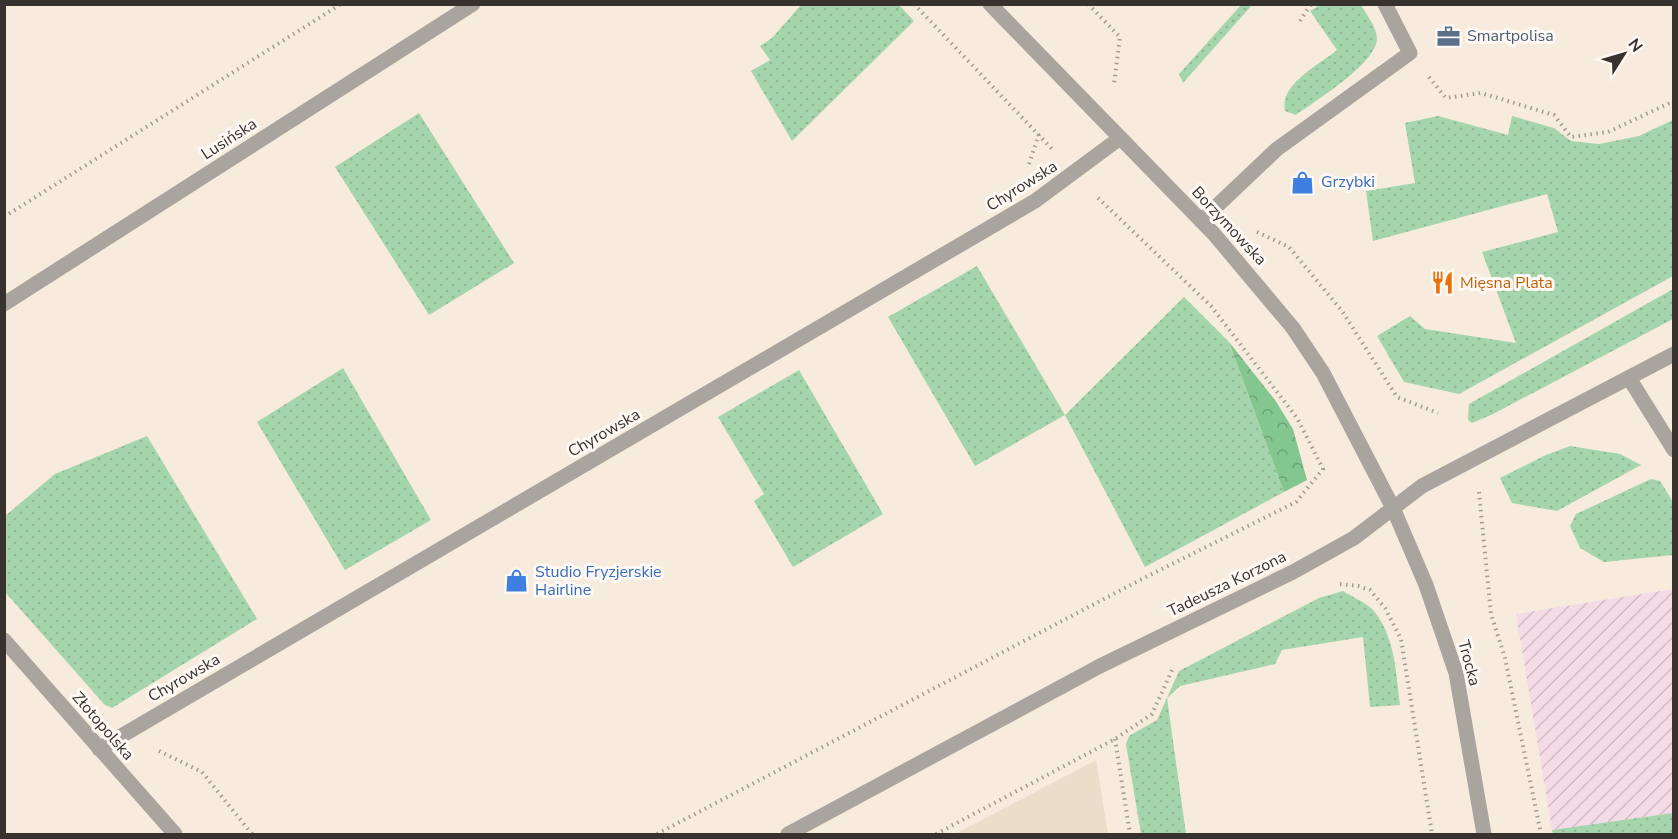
<svg xmlns="http://www.w3.org/2000/svg" width="1678" height="839" font-family="'Nunito Sans',sans-serif">
	<style>
		.industrial { fill: url(#industrial-furrows) }
		.education { fill: #eadeca }
		.grass { fill: url(#grass-dots) }
		.forest { fill: url(#forest-crowns) }
		.lines { fill: none; stroke-linecap: round; stroke-linejoin: round }
		.path { stroke: #a49b90; stroke-width: 4; stroke-dasharray: 1.5 4.5; stroke-linecap: butt }
		.minor { stroke: #aaa49f; stroke-width: 15 }
		.labels { text-anchor: middle; dominant-baseline: central; stroke-width: 6; stroke-linejoin: round; paint-order: stroke }
		.service-label { font-size: 16px; fill: #4e5e75; stroke: #fef9f4; text-anchor: start }
		.street-label { font-size: 16px; fill: #37322d; stroke: #fef9f4 }
		.shop-label { font-size: 16px; fill: #366cbe; stroke: #fef9f4; text-anchor: start }
		.food-label { font-size: 16px; fill: #c56008; stroke: #fef9f4; text-anchor: start }
	</style>
	<defs>
		<pattern id="industrial-furrows" width="10" height="10" patternUnits="userSpaceOnUse" patternTransform="scale(1.5)"><rect width="10" height="10" fill="#f4dbe5"/><path d="M-1 1l2-2M0 10L10 0M9 11l2-2" fill="none" stroke="#d2bcc5"/></pattern>
		<pattern id="grass-dots" width="8" height="8" patternUnits="userSpaceOnUse" patternTransform="scale(1.5)"><rect width="8" height="8" fill="#a5d5ac"/><path d="M2 2h.1M6 6h.1" fill="none" stroke="#8fb794" stroke-width="1.8" stroke-linecap="round"/></pattern>
		<pattern id="forest-crowns" width="20" height="18" patternUnits="userSpaceOnUse" patternTransform="scale(1.5)"><rect width="20" height="18" fill="#84c690"/><path d="M2 6a3 3 0 1 1 6 0M12 15a3 3 0 1 1 6 0" fill="none" stroke="#6da176"/></pattern>
	</defs>
	<rect width="100%" height="100%" fill="#f7ebdd"/>
	<path class="industrial" d="M1673,589V813L1552,830L1516,614Z"/>
	<path class="education" d="M1096,760L1108,834H955Z"/>
	<path class="grass" d="M801,5H899L914,21L792,141L751,71L770,60L760,46L772,38Z
		M1241,5H1252L1183,83L1179,74Z
		M1320,5H1361C1366,14 1377,27 1377,39C1376,64 1315,101 1296,115L1285,111C1279,84 1319,65 1337,50L1310,11Z
		M419,113L514,263L429,315L335,167Z
		M1438,116L1508,135L1512,116L1554,128L1571,141L1599,144L1639,136L1673,120V276L1459,394L1404,382L1377,336L1410,316L1425,329L1516,343L1482,252L1558,232L1547,194L1373,241L1366,191L1415,183L1405,123Z
		M977,266L1065,415L1184,297L1229,342L1284,492L1145,567L1065,415L975,466L888,317Z
		M1673,289V319L1493,414L1472,423L1468,420L1469,404Z
		M343,368L431,520L345,570L257,422Z
		M799,370L883,514L793,567L754,501L764,494L718,417Z
		M147,436L257,619L112,708L104,704L5,592V516L55,474Z
		M1570,446L1620,454L1641,465L1557,511L1512,503L1500,478L1546,455Z
		M1651,479L1660,481L1673,502V555L1604,562L1580,548L1570,526L1576,514Z
		M1343,591C1352,597 1365,602 1372,609C1395,634 1396,673 1400,705L1370,707L1363,637L1282,650L1275,664L1180,686L1167,698L1186,834H1141L1126,744L1129,736L1157,720L1179,671L1319,598Z
		M1673,813V834H1553L1552,830Z"/>
	<path class="forest" d="M1229,342L1275,400L1293,429L1307,480L1284,492Z"/>
	<g class="lines">
		<path class="path" d="M914,4L1052,149
			M1088,4L1120,37L1114,84
			M1300,21L1311,4
			M1429,77L1446,98L1481,93L1554,115L1571,137L1608,132L1674,101
			M1029,164L1039,134
			M4,217L341,4
			M1257,232L1289,247L1342,311L1397,397L1438,413
			M1479,492L1491,614L1505,658L1541,834
			M1340,584L1358,586L1370,590L1385,608L1401,639L1432,834
			M1115,739L1130,834
			M159,751L202,772L252,834
			M657,834L1140,580L1296,502L1323,469L1297,418L1211,306L1096,196
			M936,834L1115,739L1152,714L1173,668"/>
		<path class="minor" d="M990,4L1214,234L1293,328L1323,373L1393,508L1426,585L1456,673L1484,834
			M1201,221L1277,149L1410,53L1385,4
			M4,304L473,4
			M1629,378L1674,450
			M4,640L175,834
			M99,749L1035,201L1120,138
			M788,834L1100,666L1293,572L1354,538L1422,486L1674,354"/>
	</g>
	<defs>
		<symbol id="office-bare" viewBox="-9 -9 18 18"><path d="M-6-3h4V-5.5h4V-3h4V5H-6ZM-1-4.5V-3h2v-1.5ZM-6 0V1H6V0Z" fill="#5c6f8a" stroke="#fef9f4" stroke-width="2.5" paint-order="stroke"/></symbol>
		<symbol id="shop-bare" viewBox="-9 -9 18 18"><path d="M-5-2.5h2.3a2.7 3.5 0 0 1 5.4 0H5L5.5 6h-11ZM-1.5-2.5h3a1.5 2.3 0 0 0-3 0Z" fill="#3f7fe0" stroke="#fef9f4" stroke-width="2.5" paint-order="stroke"/></symbol>
		<symbol id="restaurant-bare" viewBox="-9 -9 18 18"><path d="M-5-6h1v4h1v-4h1v4h1v-4h1v5L-1.5 .5V6h-2V.5L-5-1ZM5-6V6H3V1.5H1.5Q1.5-4 5-6Z" fill="#e8710a" stroke="#fef9f4" stroke-width="2.5" paint-order="stroke"/></symbol>
	</defs>
	<g fill-rule="evenodd">
		<use href="#office-bare" x="1432" y="20" width="33" height="33"/>
		<use href="#shop-bare" x="1286" y="166" width="33" height="33"/>
		<use href="#restaurant-bare" x="1426" y="266" width="33" height="33"/>
		<use href="#shop-bare" x="500" y="564" width="33" height="33"/>
	</g>
	<g class="labels">
		<g class="service-label">
			<text x="1467" y="36">Smartpolisa</text>
		</g>
		<g class="street-label">
			<text transform="translate(229 139) rotate(-33)">Lusińska</text>
			<text transform="translate(1022 186) rotate(-32)">Chyrowska</text>
			<text transform="translate(1229 226) rotate(47)">Borzymowska</text>
			<text transform="translate(604 433) rotate(-30)">Chyrowska</text>
			<text transform="translate(1227 584) rotate(-26)">Tadeusza Korzona</text>
			<text transform="translate(1469 663) rotate(75)">Trocka</text>
			<text transform="translate(184 678) rotate(-30)">Chyrowska</text>
			<text transform="translate(103 726) rotate(49)">Złotopolska</text>
		</g>
		<g class="shop-label">
			<text x="1321" y="182">Grzybki</text>
			<text x="535" y="572">Studio Fryzjerskie<tspan x="535" dy="18">Hairline</tspan></text>
		</g>
		<g class="food-label">
			<text x="1460" y="283">Mięsna Plata</text>
		</g>
	</g>
	<rect width="1678" height="839" fill="none" stroke="#37322d" stroke-width="12"/>
	<g transform="translate(1624 54) rotate(53)" stroke="#fef9f4" stroke-width="4.5" paint-order="stroke">
	<path d="M0-4.5L10 22L0 15L-10 22Z" fill="#37322d"/>
	<text y="-9" font-size="16" font-weight="bold" text-anchor="middle" fill="#37322d">N</text>
	</g>
</svg>
